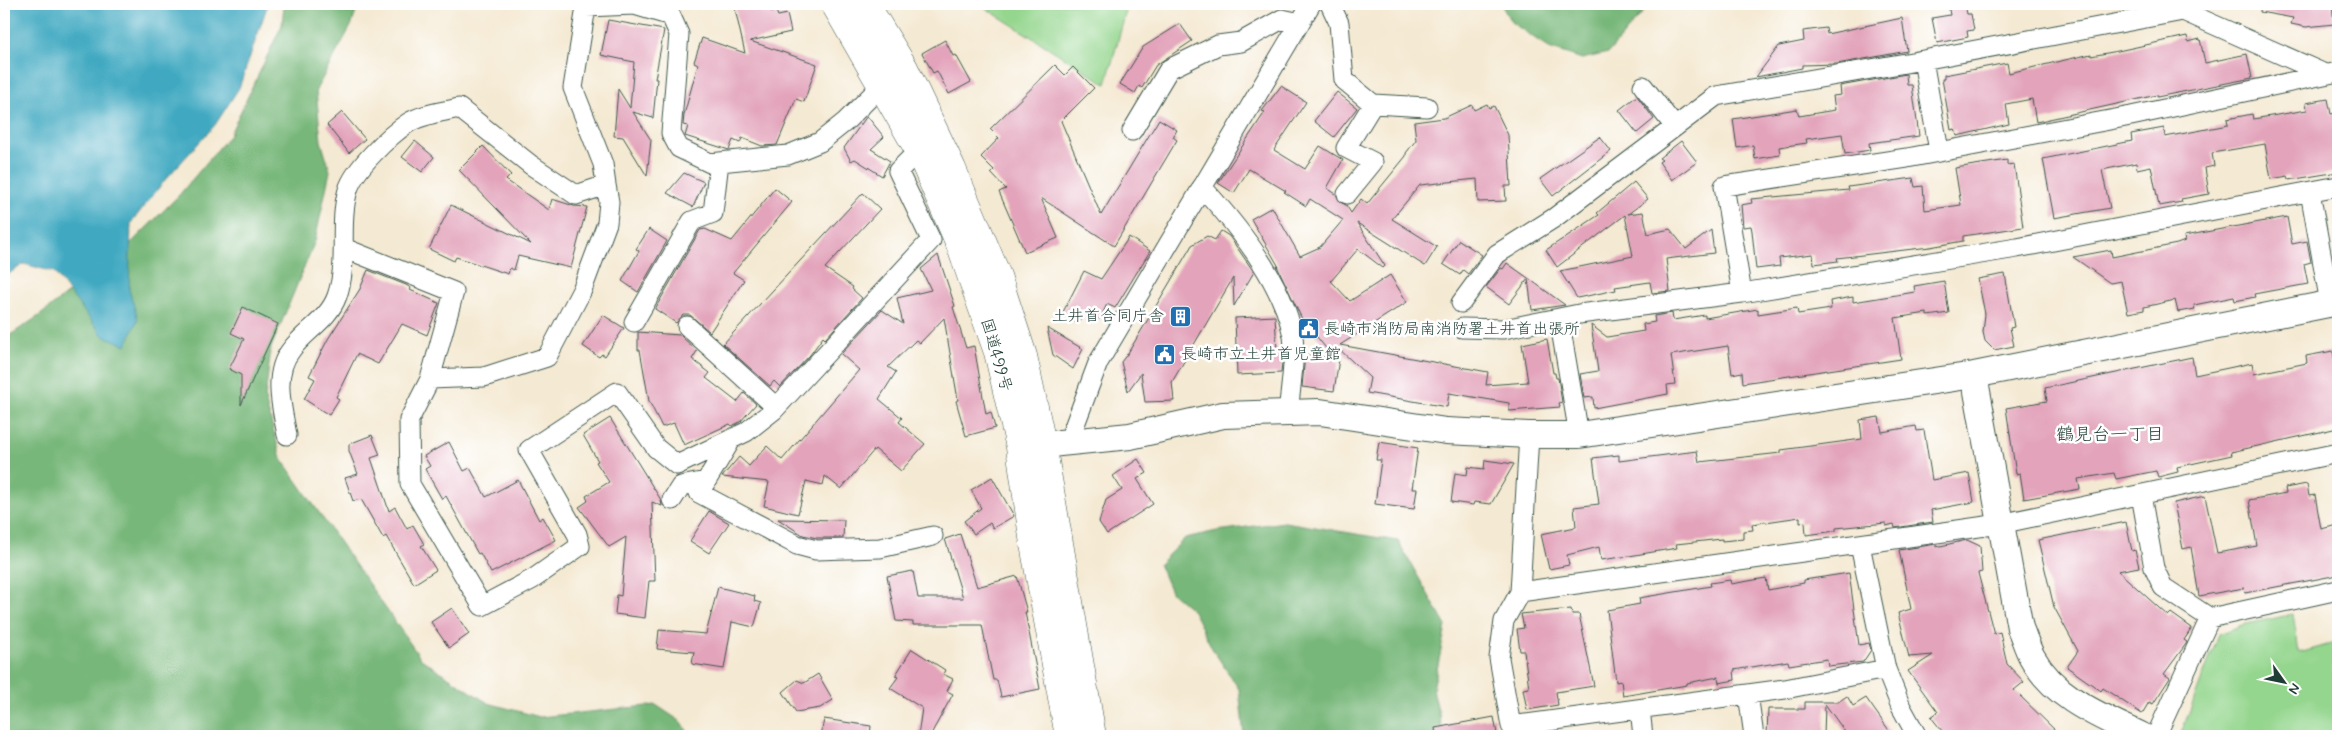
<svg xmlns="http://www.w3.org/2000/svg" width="2342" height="740" font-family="Mynerve,'Klee One',sans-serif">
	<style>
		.green { fill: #94d68e; stroke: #5a8a61 }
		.forest { fill: #77b779; stroke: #4b7a56 }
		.water { fill: #41a9c1; stroke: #30737a }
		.building { fill: #e3a4bb }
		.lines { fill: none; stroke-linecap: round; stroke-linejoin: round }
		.street-casing { stroke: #3f574c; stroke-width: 21 }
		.secondary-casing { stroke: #3f574c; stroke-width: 28 }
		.highway-casing { stroke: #3f574c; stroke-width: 29 }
		.street { stroke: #fff; stroke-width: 19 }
		.secondary { stroke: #fff; stroke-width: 26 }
		.highway { stroke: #fff; stroke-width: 28 }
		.labels { text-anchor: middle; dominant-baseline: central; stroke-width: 5; stroke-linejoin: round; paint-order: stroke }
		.poi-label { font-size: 16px; fill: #1f3d34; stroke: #fff; text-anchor: start }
		.street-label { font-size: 16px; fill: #1f3d34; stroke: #fff }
		.neighbourhood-label { font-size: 18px; fill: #1f3d34; stroke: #fff }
	</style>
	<rect width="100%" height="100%" fill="#fff"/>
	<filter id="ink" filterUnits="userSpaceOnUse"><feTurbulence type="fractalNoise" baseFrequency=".02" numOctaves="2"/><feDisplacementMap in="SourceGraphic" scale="10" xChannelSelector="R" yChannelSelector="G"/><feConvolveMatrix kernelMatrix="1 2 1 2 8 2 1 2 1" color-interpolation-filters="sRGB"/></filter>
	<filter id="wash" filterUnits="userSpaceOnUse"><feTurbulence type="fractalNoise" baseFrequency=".0096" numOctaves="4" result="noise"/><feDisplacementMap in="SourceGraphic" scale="20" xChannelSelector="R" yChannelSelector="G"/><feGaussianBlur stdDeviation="1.12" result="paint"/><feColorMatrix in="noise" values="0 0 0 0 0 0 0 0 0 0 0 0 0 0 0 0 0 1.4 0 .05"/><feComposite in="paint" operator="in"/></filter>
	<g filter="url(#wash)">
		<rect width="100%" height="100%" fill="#f4e9d2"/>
		<path class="green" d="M979,4H1128L1106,84Z
			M2293,614L2299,653L2338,642V736H2180L2219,634L2242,625Z"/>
		<path class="forest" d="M284,4H359L351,26L316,90L321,141L330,171L315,241L271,348L265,399L281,458L421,659L488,703L540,717L656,705L680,721L691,736H4V339L39,316L128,246L180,194L229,136L282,25Z
			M1501,4H1650L1608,53L1582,59L1549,48L1511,22Z
			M1285,522L1398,541L1446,626L1433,689L1444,736H1244L1239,689L1213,650L1193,611L1171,592L1159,564L1185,538L1217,531Z"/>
		<path class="water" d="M4,4H268L239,88L215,125L165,180L131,223L129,290L138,319L126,345L103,336L54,272L24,264L4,277Z"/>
		<g id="blocks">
			<path class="building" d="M758,4L759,9L770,6L772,12L776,11L778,16L787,14L791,32L750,41L817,64L804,102L796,99L777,145L762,146L742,138L740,143L733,140L729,150L685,136L688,126L683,125L684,115L698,64L694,62L702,38L745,53L735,9Z
				M1948,4H1965L1967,14H1971L1974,30L1967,31L1968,37L1937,43L1932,18L1950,15Z
				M2261,4H2332L2334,24L2306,27L2291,24L2293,18L2260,12Z
				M1902,18L1907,51L1837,64L1802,65V68L1756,77L1779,46L1804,41L1803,31L1826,28L1827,34Z
				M608,20L664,30L655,79H657L653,118L633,112L651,140L647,176L623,137L614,136L618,89L630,108L634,62L601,55Z
				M1180,24L1192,41L1156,65L1142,88L1139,86L1135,93L1120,84L1143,47Z
				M2187,36L2188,42L2200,39L2205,63L2247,54L2252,78L2157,97V95L2036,122L2032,99L2006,104L2009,124L1957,136L1955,129L1951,130L1942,79H1944V75L2007,63L2009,73L2091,54V56L2118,51Z
				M945,40L953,56L956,55L971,82L949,94L937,71L933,73L922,53Z
				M1055,65L1065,75L1073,67L1094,88L1061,121L1101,215L1159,119L1177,130L1173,137L1177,140L1114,246L1041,198L1058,238L1025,252L999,192L1006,189L991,173L994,170L981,157L999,138L990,129Z
				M1906,74L1907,85H1912L1919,136L1869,143L1870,150L1845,154L1842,134L1806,139L1807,143L1779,147L1780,155L1755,159L1753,145L1737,148L1733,119L1797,109L1799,116L1835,110L1833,96L1841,95L1840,86Z
				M1281,86L1306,102L1274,150L1305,169L1320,146L1343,160L1327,188L1336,194L1340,202L1346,205L1351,213L1361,199L1367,204L1406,156V153L1416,140L1414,122L1444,118L1472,105L1474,110L1487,104L1489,108L1494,106L1508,135L1511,186H1505L1506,201L1478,202L1477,179L1420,185L1392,219L1437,247L1425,266L1357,223L1385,266L1383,268L1358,249L1331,281L1350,301L1390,275L1407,302L1340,345L1488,372L1486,385L1528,382L1522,344L1547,339L1553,373H1555L1556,378H1558L1562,402L1559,403L1560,407L1509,411V403L1449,393L1447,407L1367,393L1370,378L1337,347L1329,352L1301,317L1277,266L1279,267L1251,219L1272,207L1300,256L1320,247L1343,220L1310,199L1306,206L1284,192L1286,191L1249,169L1234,193L1218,183L1265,112L1262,111Z
				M1337,92L1357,108L1334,137L1314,121Z
				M1637,96L1654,119L1637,133L1619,110Z
				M2328,99L2331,114L2338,113V172L2289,180L2288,176L2271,179L2265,144L2212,153L2214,166L2205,168L2209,194L2181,199L2182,202L2159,206L2151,166L2137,169L2136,163L2102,170L2110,208L2054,218L2043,159L2132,141L2131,134L2164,128L2165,137L2228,125L2227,119L2252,114L2253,119L2307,110L2306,103Z
				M342,112L365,139L349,153L327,125Z
				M867,116L884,137L871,149L890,161L882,176L855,159L851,161L844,148Z
				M1600,137L1611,151L1553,196L1540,179Z
				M415,141L434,157L422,172L402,157Z
				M1681,141L1697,162L1672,180L1659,162L1662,160L1659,158Z
				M483,146L511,175L506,180L549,210L552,199L574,206L587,207L571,268L518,256L514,270L510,268L508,274L456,257L454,261L429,249L451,205L531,244L459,170Z
				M2007,160V165L2014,164L2023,227L1963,236V241L1930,247L1837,258L1838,261L1814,264L1813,254L1779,258L1780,266L1756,269L1752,231L1751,226L1743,227L1741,205L1752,203L1751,199L1849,190L1848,187L1913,178L1915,187L1923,186L1925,210L1961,205L1955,168Z
				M684,173L704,182L693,207L667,193Z
				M1634,182L1648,199L1628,214L1643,212L1648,234L1670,229L1686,249L1711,230L1714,253L1666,259L1670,291L1652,293L1650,282L1615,287L1616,290L1577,298L1560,271L1633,256L1625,215L1557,267L1546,250L1599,215L1597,213Z
				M775,188L792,202L733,273L744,280L710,332L690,315H683L676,323L655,309L700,230L705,229L732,241Z
				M863,193L880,209L825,268L853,287L852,289L862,298L825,339L823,337L810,355L780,387L774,381L770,386L723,344Z
				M2287,217L2292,244L2307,241L2311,262L2304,264L2308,284L2254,294L2255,297L2235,301L2234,297L2194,305L2195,309L2178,312L2175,300L2144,307V310L2128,313L2121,281L2110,283L2073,257L2111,250L2112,257L2177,244L2185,241L2184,236Z
				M649,229L667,241L638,292L622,281L639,251L636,249Z
				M1221,231L1229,236L1254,272L1234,306L1233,278L1172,382L1174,401L1145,402L1141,373L1128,391L1121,362L1128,353L1192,245L1207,236L1215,240Z
				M1129,237L1150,251L1115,308L1107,304L1100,319L1085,312L1077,323L1062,314L1084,271L1101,279Z
				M1459,240L1482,255L1468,274L1463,270L1460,275L1443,264Z
				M938,255L955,306L953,307L966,348L974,346L986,414L991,412L995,428L966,436L956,401L958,400L944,318L920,343L916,340L888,367L896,372L879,399L902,418L899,422L925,444L901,471L875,449L841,489L825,476L823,485L806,481L798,514L764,506L769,482L722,477L739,457L749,466L767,446L782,460L859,370L841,354L882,310L903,324L897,298L931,290L921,269Z
				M1507,263L1528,278L1565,305L1532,310L1528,279L1509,304L1486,287L1501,268L1503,269Z
				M368,270L406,285L411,288L410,290L439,303L427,335L402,324L378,364L357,354L336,397L339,399L329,415L304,399L315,379L309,376L328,339L360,289Z
				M2005,274L2014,327L2010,328L2014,346L1994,350L1985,341L1983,332L1985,314L1978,279Z
				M1944,281L1949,313L1927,316V313L1895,318L1901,359L1743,383L1742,372L1732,374L1728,346L1671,355L1675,384L1667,385L1668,394L1594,408L1593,397L1584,398L1580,374L1598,371L1591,325L1607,337L1644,331L1643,324L1655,322L1654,316L1672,313L1673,320L1705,315V318L1758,309V314L1797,308L1798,314L1831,309L1830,301L1853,297V302L1915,292L1914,286Z
				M243,307L278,324L241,405V375L229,369L244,339L231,333Z
				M603,315L624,328L605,356L602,354L599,357L583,346Z
				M1275,316L1277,351L1283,352L1281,373L1237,375L1235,318Z
				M1047,328L1083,349L1073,369L1053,355Z
				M638,332L680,335L697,351L692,359L710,373L706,378L737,402L744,393L756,404L740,422L732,426L730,424L684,445L674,423L662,427L649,401L640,350H638Z
				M2333,351L2338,377V428L2231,452L2232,455L2177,467L2178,472L2158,477L2156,471L2116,479L2114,473L2078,479L2080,489L2024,499L2020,473L2016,474L2006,408L2047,401L2045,388L2192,357L2195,375L2252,363L2254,374L2307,363L2306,356Z
				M1305,355L1339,359L1334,391L1302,387Z
				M1879,417L1882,432L1916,426L1917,431L1924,430L1932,480L1969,473L1974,502L1931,510L1933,522L1895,528L1894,524L1886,526V523L1836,528V531L1806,535L1805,522L1800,523V517L1752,524L1753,530L1743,531V539L1722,541V539L1676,544L1677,548L1629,556L1601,560L1599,547L1567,555L1569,565L1549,569L1541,534L1576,527L1574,507L1599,504L1593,458L1619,455V461L1697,451L1699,462L1781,453V450L1862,439L1860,420Z
				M610,418L661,500L662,506L652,502L655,581H649L645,618L615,614L617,595L621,596L626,537L609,547L579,507L588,501L586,496L609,482L596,462L598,461L583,435Z
				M372,435L380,455L371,458L389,511L395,507L407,529L413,525L424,544L421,546L436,570L414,584L386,536L383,538L361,499L353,501L345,478L358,474L349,451V444Z
				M449,442L464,471L470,468L486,497L518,480L539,520L543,517L556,540L491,573L480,553L478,554L446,496L442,499L425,469L430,466L424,456Z
				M1379,442L1418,448L1412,489H1417L1414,509L1375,504L1381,460H1376Z
				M1138,459L1147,473L1137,479L1153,504L1107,534L1099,522L1106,500L1122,490L1113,476Z
				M1485,460L1514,464L1491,504L1474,502L1473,505L1451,502L1455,473L1467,475L1468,467L1484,469Z
				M992,477L1014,516L993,528L990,523L974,534L964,521L981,508L971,490Z
				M2307,484L2309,496L2315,495L2321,529L2338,525V575L2245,593L2244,588L2199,596L2191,547L2183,549L2174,503L2205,496L2217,553L2257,546L2249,500L2286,493L2285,488Z
				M709,511L729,523L709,553L690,541Z
				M778,519L844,520L843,538H817L803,535Z
				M2126,522L2132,551L2135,550L2139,567L2118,571L2168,616L2171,613L2192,628L2184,640L2187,642L2186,644L2164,674L2170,678L2153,704L2149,702L2142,714L2103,688L2101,691L2067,667L2078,651L2054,607L2038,540Z
				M960,534L977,587L1017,576L1027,612H1025L1040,689L1001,697L997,680H993L982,625H913V622L896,621L887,576L913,571L918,598H963L945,539Z
				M1967,540L1980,546L1982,572L1978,573L1994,634L2000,632L2007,664L2024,682L2014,690L2061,736H1946L1931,717L1938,712L1908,671L1933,655L1909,657L1898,613L1911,609L1899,550L1936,544V547Z
				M1849,573L1859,645L1869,643L1871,650L1863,662L1828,666L1827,659L1789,665L1788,661L1734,670L1735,680L1719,683L1718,677L1687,683V685L1623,696L1621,681L1616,682L1607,610L1640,604L1639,598L1711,586L1710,583L1730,580L1731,584L1766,578L1768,590L1804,583V580Z
				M718,587L755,596L754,601L761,603L754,627L732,622L724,669L692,664L694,652L657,649L659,630L706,634Z
				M452,608L469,634L449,648L431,622Z
				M1571,609L1572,614H1579L1594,686L1556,692L1558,705L1527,710L1523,689L1529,688L1524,651H1520L1517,629L1524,628L1521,614Z
				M912,649L945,670L943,674L953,679L947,691L953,694L930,736H918L922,708L890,688L898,677L895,676Z
				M818,674L833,700L820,708L796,712L783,692L797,680L804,683Z
				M1847,696L1853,706L1866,698L1893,736H1848L1825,704L1824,736H1767L1768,709H1805V702H1838Z
				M1494,717L1497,734L1485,736H1436L1435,728Z
				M824,719L871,726L870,736H821Z"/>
		</g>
	</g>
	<g filter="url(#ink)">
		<use href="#blocks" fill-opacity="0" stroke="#3f574c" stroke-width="1"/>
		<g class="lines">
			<defs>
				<path id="street" d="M1330,4L1339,23L1344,80L1373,104L1427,107
					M1923,60L1939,151
					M1643,86L1675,127
					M1132,131L1169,69L1218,45L1241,42L1282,19L1300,23
					M606,185L609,202L607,223L582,290L547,357L484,377L430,379L409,420L410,484L482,606L533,579L580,546L577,534L529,450L617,392L656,448L677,465L746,432L774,410L931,240L898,171L919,150
					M1202,187C1238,226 1283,283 1293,336C1296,354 1290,393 1288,413
					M2310,192L2330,303
					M1347,194L1373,162L1346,148L1373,104
					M344,248L454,292L430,379
					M1742,293L2017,248L2338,186
					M1461,303L1497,254L1554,218L1716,96L1923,60L2183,11L2325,74
					M634,322L692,221L713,213L719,162
					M687,326L776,407
					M1462,328L1504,329L1559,318
					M287,435C282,408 272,374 291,350C305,331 329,319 337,296C349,262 338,224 348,190C354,169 390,135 408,123C422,114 443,112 459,108L531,165L576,195L606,185L603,164L573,88L586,7L634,5L671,16L679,34L671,133L679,148L710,163L788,155L820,142L845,122L883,84
					M1529,435L1520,592L1504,621L1499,658L1511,726L1785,689L1886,669
					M1579,435L1559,318L1579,314L1742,293L1724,186L1907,158L2131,116L2338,72
					M731,440L699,493L797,545L816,550L880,548L933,536
					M1068,443L1098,363L1311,4
					M2141,495L2154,568L2163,587L2210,618
					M672,500L681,486L706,481
					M1860,545L1886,669L1901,707L1917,736
					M1520,592L2000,524L2338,453
					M1748,694L1754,736
					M1640,709L1643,736
					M2156,736L2210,618L2338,590"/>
				<path id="secondary" d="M1974,375L2020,628C2024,637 2027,648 2032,657C2055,699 2101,716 2142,736
					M1020,447L1130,436L1223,415L1288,413L1320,412L1446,431L1529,435H1579L1974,375L2338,302"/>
				<path id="highway" d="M835,4L919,150L960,244L998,352L1020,447L1034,544L1069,736
					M865,4L904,68L952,169L997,276L1023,356L1042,444L1092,736"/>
			</defs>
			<use href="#street" class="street-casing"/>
			<use href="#secondary" class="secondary-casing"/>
			<use href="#highway" class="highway-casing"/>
			<use href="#street" class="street"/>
			<use href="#secondary" class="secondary"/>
			<use href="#highway" class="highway"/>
		</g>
	</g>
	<defs>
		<symbol id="building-square" viewBox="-11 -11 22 22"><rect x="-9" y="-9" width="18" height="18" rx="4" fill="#1f6fb2" stroke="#fff"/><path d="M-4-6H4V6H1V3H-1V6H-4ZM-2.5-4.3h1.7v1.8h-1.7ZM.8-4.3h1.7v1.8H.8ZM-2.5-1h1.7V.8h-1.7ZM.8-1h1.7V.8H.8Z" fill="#fff"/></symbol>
		<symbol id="civic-square" viewBox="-11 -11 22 22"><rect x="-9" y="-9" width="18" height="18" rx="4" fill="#1f6fb2" stroke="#fff"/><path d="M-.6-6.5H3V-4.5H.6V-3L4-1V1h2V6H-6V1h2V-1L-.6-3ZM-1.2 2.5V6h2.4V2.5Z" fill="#fff"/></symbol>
	</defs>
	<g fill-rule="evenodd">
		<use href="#building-square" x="1168" y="304" width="25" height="25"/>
		<use href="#civic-square" x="1296" y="316" width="25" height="25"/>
		<use href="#civic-square" x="1152" y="342" width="25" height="25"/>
	</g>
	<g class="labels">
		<g class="poi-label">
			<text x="1164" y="316" text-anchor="end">土井首合同庁舎</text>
			<text x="1324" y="329">長崎市消防局南消防署土井首出張所</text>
			<text x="1181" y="354">長崎市立土井首児童館</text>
		</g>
		<g class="street-label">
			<text transform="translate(996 355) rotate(74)">国道499号</text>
		</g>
		<g class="neighbourhood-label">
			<text x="2110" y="435">鶴見台一丁目</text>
		</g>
	</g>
	<rect width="2342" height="740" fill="none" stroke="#fff" stroke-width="20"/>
	<g transform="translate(2284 682) rotate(123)" stroke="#ffffff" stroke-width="4" paint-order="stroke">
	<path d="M0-4L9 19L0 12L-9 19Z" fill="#1f3d34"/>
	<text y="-8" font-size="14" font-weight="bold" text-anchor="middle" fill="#1f3d34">N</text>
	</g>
</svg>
